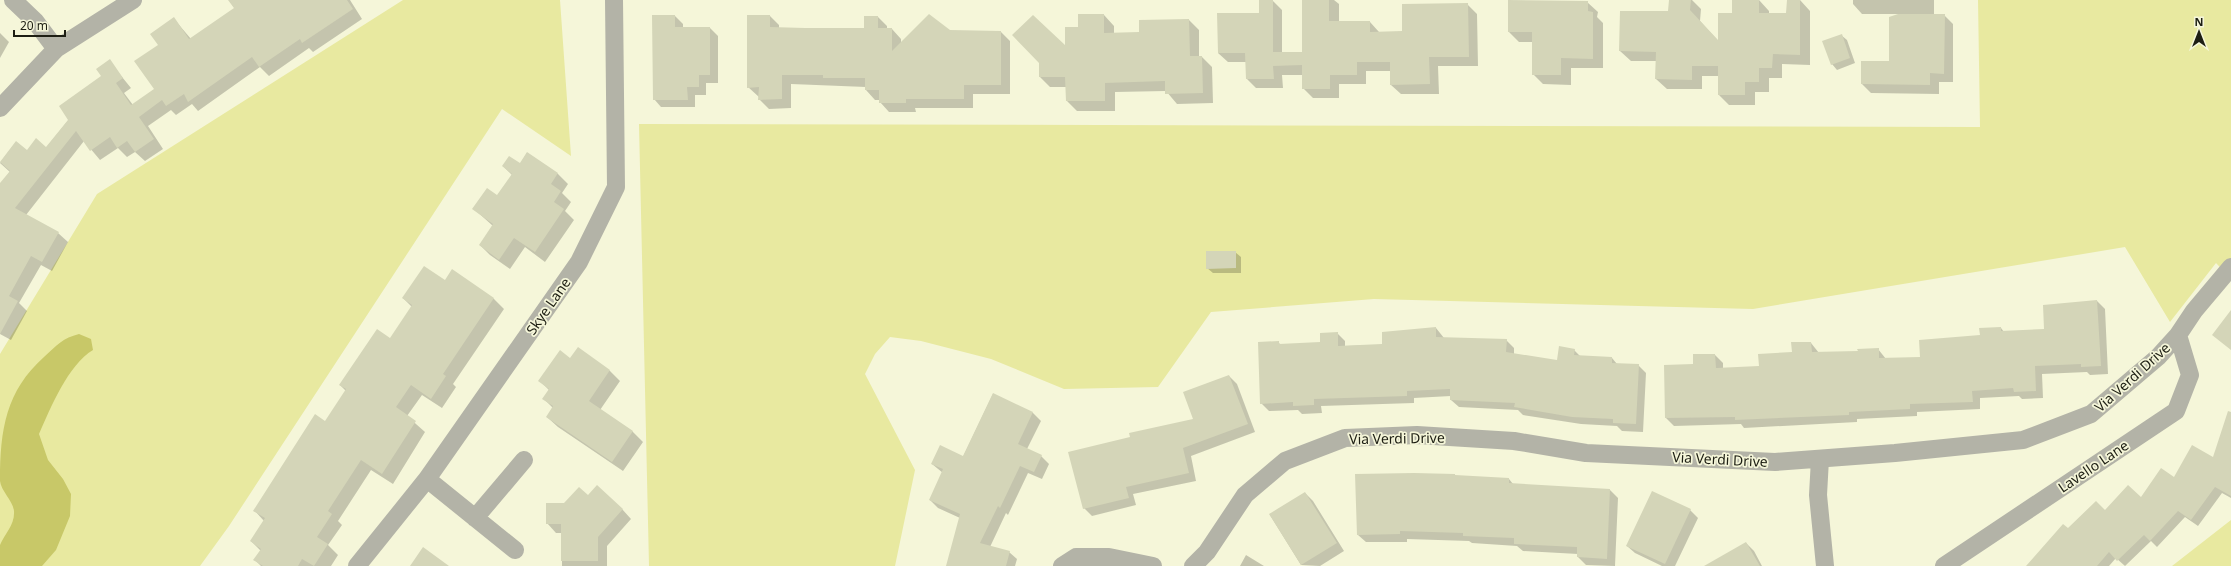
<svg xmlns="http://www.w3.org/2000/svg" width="2231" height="566" font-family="'Noto Sans',sans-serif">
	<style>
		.green { fill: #e8e9a0 }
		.water { fill: #c8c868 }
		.shadow { fill: #0003 }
		.building { fill: #d4d5b8 }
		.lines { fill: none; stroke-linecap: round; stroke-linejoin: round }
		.street { stroke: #b3b3a7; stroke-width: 18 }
		.labels { text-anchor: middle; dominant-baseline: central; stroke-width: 3.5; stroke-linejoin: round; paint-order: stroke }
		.street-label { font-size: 14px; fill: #1d1e13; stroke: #f5f6d9 }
	</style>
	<rect width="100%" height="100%" fill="#f5f6d9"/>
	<path class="green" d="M403,0H560L571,156L502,109L229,526L200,566H0V354L97,194Z
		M1978,0H2231V279L2216,263L2170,322L2125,247L1753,309L1374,299L1211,312L1158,387L1064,389L991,359L921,341L890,337L875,354L865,374L915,470L895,566H649L639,124L1980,127Z
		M2231,520V566H2172Z"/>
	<path class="water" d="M79,334L91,339L93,350C68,365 51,407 39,434L48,460L63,479L71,494L70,516L56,550L42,566H0C0,560 0,550 0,545C5,533 15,525 14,511C13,501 1,491 0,481C0,429 6,391 44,357C57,345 63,338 79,334Z"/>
	<path class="shadow" d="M229,0H350L362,19L313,52L309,48L269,76L260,67L198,111L192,104L176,115L171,110L148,126L163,149L145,161L135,152L127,157L118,148L100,160L84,141L26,215L58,233L68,242L52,271L41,265L19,303L27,311L11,340L0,334V185L10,172L0,163L16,142L27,151L46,148L103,77L109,61L131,88L124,93L133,105L155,89L159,45L174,19L191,39L235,9Z
		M1272,0L1282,10V53H1303V0H1334L1339,4V22H1370L1379,32H1403L1467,4L1477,14L1478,66H1438L1439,94H1401L1391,85V71H1366V84H1339V98H1313L1303,88V75H1282L1283,88H1256L1247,79L1246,62H1228L1218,53Z
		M1670,0H1692L1701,9L1700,21L1719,42L1733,14V0H1759L1769,11V14H1787L1800,0L1810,11V65L1782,64V78H1769V92H1755V105H1729L1719,95V76H1702V89H1667L1656,79L1657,61H1631L1620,51L1669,12Z
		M1853,0H1934V15H1944L1953,24V82H1939V94L1871,93L1862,84L1890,62L1900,14H1862L1853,4Z
		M1587,2L1598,12L1597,17L1603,23V68H1571V85L1543,84L1533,74V42H1519L1509,32Z
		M1104,15L1114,26V34L1140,33L1189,20L1199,30V57H1202L1212,67L1213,103L1177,104L1166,91L1115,92V111H1077L1067,101V87H1050L1040,77L1066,47L1079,28Z
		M675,16L683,24V28H710L718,36V83H706V95H695V107H661L654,99Z
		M770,16L779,25V28L865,29L878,17L887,26V29H892L901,39V43L949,31L1001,32L1010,41V94H973V108H915L916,112H889L880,102V100H875L866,90V87L791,84V108L769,109L759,99V97L748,87Z
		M0,33L9,42L0,58Z
		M1841,35L1847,40L1855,63L1837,70L1832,64Z
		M527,153L558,174L568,184L562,193L571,202L565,211L574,220L545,262L525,247L510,269L490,255L480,245L493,226L474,209L498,197L512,175L503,166L520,164Z
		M1235,252L1241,257V273H1213L1207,268Z
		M452,271L494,299L504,309L453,384L456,387L442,408L422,395L407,416L425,432L393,484L371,470L338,521L342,525L328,545L338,555L331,566H261L255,560L261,551L251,541L264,521L255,511L326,423L346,391L340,385L390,340L412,307L403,298L445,282Z
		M2097,301L2105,309L2108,374L2090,375L2087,372L2042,374L2043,398L2022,399L2019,396L1980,398V409L1917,412V416L1857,419V422L1744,428L1741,424L1674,426L1666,418L1694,365L1715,355L1723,363V369L1760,367L1793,353L1811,343L1819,353L1859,352L1878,349L1886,359L1921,358L2001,328L2004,332L2045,330Z
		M1436,328L1444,338L1506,340L1514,348V354L1558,361L1574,350L1581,357L1612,358L1617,364L1638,365L1646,373L1643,432L1622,431L1617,426L1581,424L1523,415L1518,410L1459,407L1451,400V396L1414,398V403L1321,406L1322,413L1302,414L1298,410L1269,411L1261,403L1278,342L1281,345L1322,343L1337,333L1345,341V346L1383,345Z
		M578,349L610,371L620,381L600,410L632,431L643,442L623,471L558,427L547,417L553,408L544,399L549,390L540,381L571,359Z
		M1229,376L1237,384L1255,432L1191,456L1196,481L1133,494L1136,505L1092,516L1084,508L1131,437L1194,420Z
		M993,394L1033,413L1041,421L1027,449L1041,456L1049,464L1042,479L1028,473L1008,515L1006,513L990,547L1009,552L1017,559L1015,566H948L960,518L938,508L930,500L943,473L932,464L963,457Z
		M2231,428V498L2222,493L2198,526L2185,517L2157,547L2151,541L2125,566L2116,558L2109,566H2028L2068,529L2105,511L2141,498L2214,458Z
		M1455,475L1457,477L1509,479L1513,484L1610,490L1618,498L1615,566L1586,565L1578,557V554L1523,551L1517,546L1472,543L1469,541L1407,539V542H1366L1358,535Z
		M1305,493L1313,501L1344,551L1320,566L1301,565L1270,515Z
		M588,496L622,509L631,519L607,546V566H562V533H556L547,523L565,504Z
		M1690,510L1698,518L1675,566H1662L1635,553L1627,546Z
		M1746,543L1754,551L1762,566H1706Z
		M1246,555L1264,566H1240Z"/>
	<path class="building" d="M228,0H347L353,9L302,43L300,39L259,67L252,57L188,102L184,94L166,106L162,100L139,117L154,139L135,152L127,141L117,148L110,137L90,151L76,131L15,208L59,232L42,262L31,256L9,296L18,301L0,334V183L10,171L0,162L16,141L27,150L36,138L46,147L68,120L59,106L101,76L96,69L110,59L123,78L116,83L131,105L154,89L134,61L158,45L150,34L174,17L189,39L234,8Z
		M1259,0H1273V52H1302V0H1329V21H1370V32L1402,31V4L1468,3L1469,57H1429L1430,84L1390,85V62H1357V75H1330V89H1302V65L1273,66L1274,79H1246L1245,53H1218L1217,13H1259Z
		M1508,0L1588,1V11L1593,12V59L1561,58V75H1532V32H1508Z
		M1669,0H1691L1690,10L1718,40V13H1732V0H1759V13H1786L1787,0H1800V55L1773,54L1772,68H1759V82H1745V95H1718V66H1692V80L1655,79L1656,52L1619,51L1620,11H1668Z
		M929,14L950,30L1001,31V85H964V99H906V103H879V90H865V78H823V75H782V99L758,100L759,87L747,88V15H770V27L805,28H864V16H878V28H892V51Z
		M1078,14H1104V33L1139,32V20L1189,19L1190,56H1202L1203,93L1165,94V81L1105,83V101H1066L1065,77H1039V63L1012,35L1033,15L1065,45V27H1078Z
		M1898,14H1945L1944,74L1930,73V85L1861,84V61H1889V17Z
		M652,15H675V27H710V75H699V87H687L688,100H653Z
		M1842,34L1850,58L1831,65L1822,41Z
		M527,152L558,173L551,184L561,191L554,202L564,209L535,252L514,238L499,260L479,245L493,224L472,209L487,188L497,195L512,174L502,166L509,156L520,163Z
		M1206,251H1236V268L1206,269Z
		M424,266L445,280L452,269L494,298L443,374L446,376L431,399L411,385L396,407L416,421L382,474L361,460L328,511L332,514L317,537L328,544L314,566L302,559L298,566H263L253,560L261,549L250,541L265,518L253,511L315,414L325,421L346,389L339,385L377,329L390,338L412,305L402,298Z
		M2097,300L2101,366L2081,367V364L2035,366L2036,391L2014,392L2013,388L1972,391L1973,402L1910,404V409L1849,412V415L1735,420V417L1665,418L1664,365L1693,364V354H1715L1716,368L1759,366L1758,354L1792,352L1791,342H1811L1812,352L1858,351L1857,349L1879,348V358L1920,357L1919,340L1980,335L1979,328L2001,327V331L2044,329L2043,305Z
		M2231,310V350L2212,335Z
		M1436,327V337L1507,339L1506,352L1557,360L1559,346L1575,349L1574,355L1612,357V363L1639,364L1636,424L1613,423V419L1572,417L1514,407L1515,403L1450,400V389L1407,391V396L1314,399V405L1293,406V402L1260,404L1258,342L1279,341V344L1320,342V333L1338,332V346L1382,344V332Z
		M578,347L610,370L589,401L633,431L612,462L546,417L553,406L542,399L549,389L538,381L560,350L570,358Z
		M1229,375L1248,424L1183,448L1189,473L1126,487L1129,498L1083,509L1068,452L1130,437L1129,433L1193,419L1183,392Z
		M993,393L1033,412L1018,444L1042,455L1034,472L1020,466L1000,508L998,506L980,543L1010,551L1006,566H946L960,514L929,500L943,469L931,464L940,445L963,456Z
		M2228,411L2231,412V496L2215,487L2191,520L2178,511L2150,541L2144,535L2117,561L2109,552L2097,566H2026L2063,524L2068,528L2096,501L2105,510L2128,485L2141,497L2161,468L2174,477L2192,445L2213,457Z
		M1414,473L1455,474V475L1509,478V483L1610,489L1607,559L1577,557V547L1514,544V538L1463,536V533L1400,531V534L1357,535L1355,474Z
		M597,485L623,509L598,537V561H561V524H546V503H564L579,487L588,495Z
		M1652,491L1691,509L1665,564L1626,546Z
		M1305,492L1337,543L1301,565L1269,514Z
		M1746,542L1760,566H1704Z
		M423,547L449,566H410Z"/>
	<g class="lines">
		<path class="street" d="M13,0L35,21L56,49
			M0,108L56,49L133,0
			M1820,459L1818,495L1825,566
			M427,479L515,550
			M475,518L524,460
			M357,566L427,479L579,262L616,187L614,0
			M1062,566L1076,557H1109L1153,566
			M1193,566L1207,552L1245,495L1285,461L1345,438L1417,435L1514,441L1586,453L1775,462L1895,453L2023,440L2091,414L2158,357L2178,335L2194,311L2231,267
			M1944,566L2176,411L2190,375L2178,335"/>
	</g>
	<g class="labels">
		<g class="street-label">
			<text transform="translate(548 306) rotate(-55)">Skye Lane</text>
			<text transform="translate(2132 377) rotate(-42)">Via Verdi Drive</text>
			<text transform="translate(1397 438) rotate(-1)">Via Verdi Drive</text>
			<text transform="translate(1720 459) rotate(3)">Via Verdi Drive</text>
			<text transform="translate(2093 466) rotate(-34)">Lavello Lane</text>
		</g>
	</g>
	<g transform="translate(2199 32)" stroke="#f5f6d9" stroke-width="3" paint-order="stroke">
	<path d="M0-3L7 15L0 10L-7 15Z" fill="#1d1e13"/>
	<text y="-6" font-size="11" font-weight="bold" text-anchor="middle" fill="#1d1e13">N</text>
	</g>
	<path d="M14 30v6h51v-6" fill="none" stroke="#1d1e13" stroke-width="2"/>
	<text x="20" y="30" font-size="12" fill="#1d1e13" stroke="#f5f6d9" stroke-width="3" paint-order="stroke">20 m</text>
</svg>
